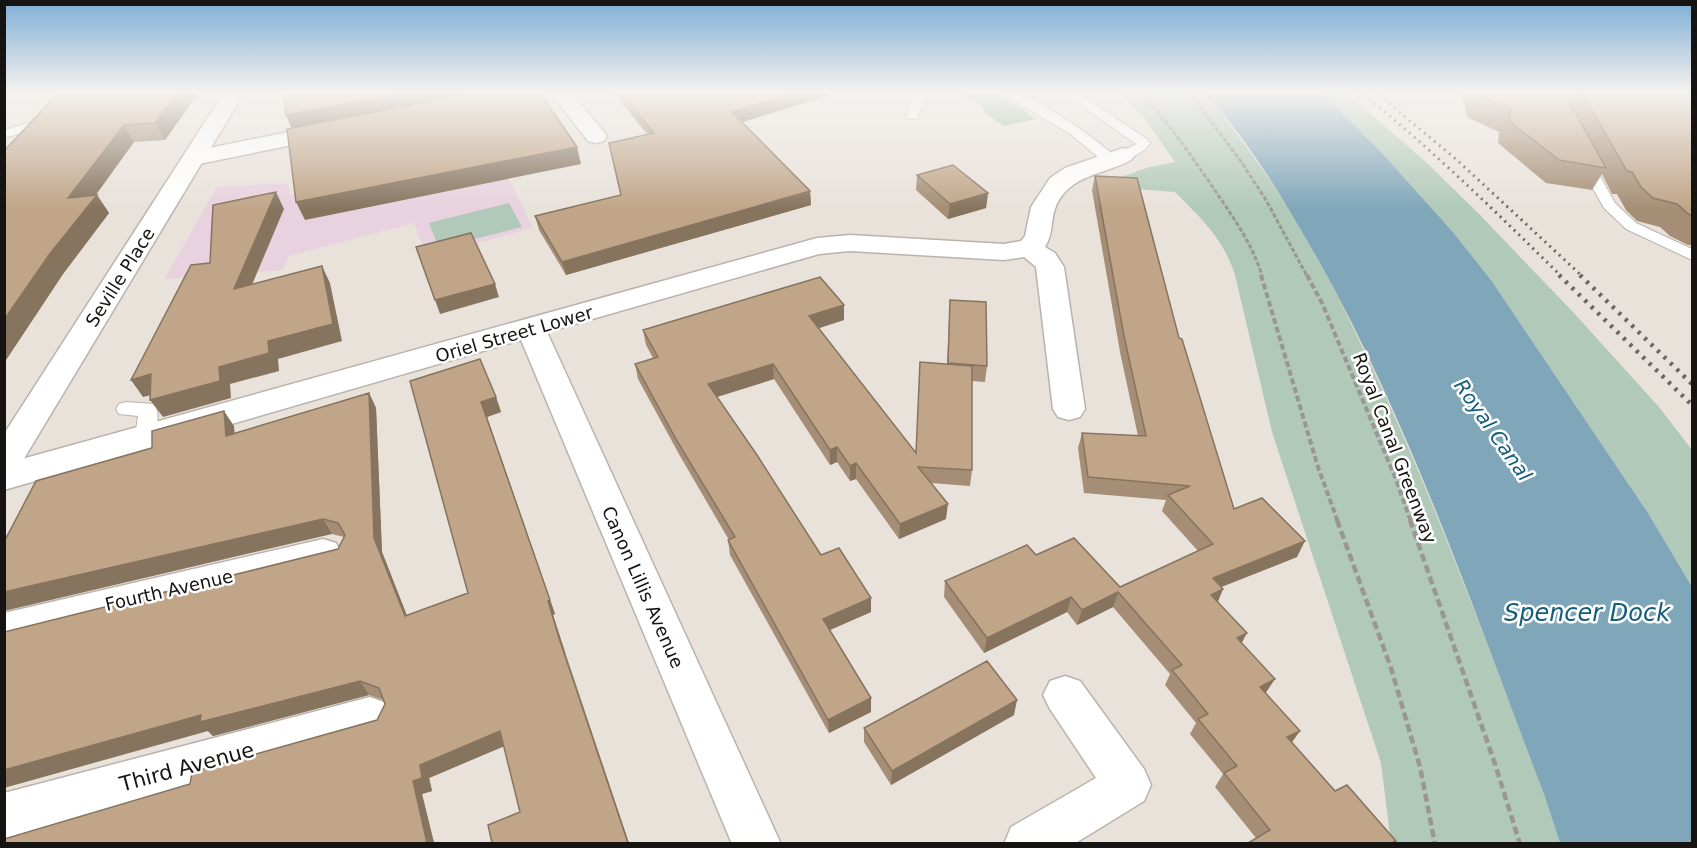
<svg xmlns="http://www.w3.org/2000/svg" width="1697" height="848" font-family="'DejaVu Sans',sans-serif">
	<style>
		.education { fill: #e8d2df }
		.green { fill: #b0c9b8 }
		.forest { fill: #97bba4 }
		.water { fill: #7fa6b9 }
		.lines { fill: none; stroke-linecap: round; stroke-linejoin: round }
		.service-casing { stroke: #bab3ad; stroke-width: 2 }
		.minor-casing { stroke: #bab3ad; stroke-width: 3 }
		.secondary-casing { stroke: #bab3ad; stroke-width: 3 }
		.path-far2 { stroke: #9b9691; stroke-width: 3; stroke-dasharray: 4.5 2; stroke-linecap: butt }
		.path-far1 { stroke: #9b9691; stroke-width: 4; stroke-dasharray: 6 3; stroke-linecap: butt }
		.path { stroke: #9b9691; stroke-width: 4.5; stroke-dasharray: 8 4; stroke-linecap: butt }
		.service { fill: #fff; fill-rule: evenodd }
		.minor { fill: #fff; fill-rule: evenodd }
		.secondary { fill: #fff; fill-rule: evenodd }
		.rail-far1 { stroke: #6b6763; stroke-width: 3; stroke-dasharray: 2 4.5; stroke-linecap: butt }
		.rail { stroke: #6b6763; stroke-width: 4.5; stroke-dasharray: 3 6; stroke-linecap: butt }
		.wall { fill: #a58e75 }
		.shaded-wall { fill: #86745f }
		.building { fill: #c0a588; stroke: #86745f; stroke-width: 1.5 }
		.labels { text-anchor: middle; dominant-baseline: central; stroke-width: 5; stroke-linejoin: round; paint-order: stroke }
		.street-label { font-size: 18px; fill: #161412; stroke: #fff }
		.water-label { font-size: 20px; font-style: italic; fill: #145d79; stroke: #fff }
		.near-street-label { font-size: 21px; fill: #161412; stroke: #fff }
		.near-water-label { font-size: 24px; font-style: italic; fill: #145d79; stroke: #fff }
	</style>
	<rect width="100%" height="100%" fill="#e9e2db"/>
	<path class="education" d="M497,154L533,228L427,257L414,223L289,256L283,270L164,279L217,187L287,183L291,195Z"/>
	<path class="green" d="M1117,91H1203C1217,105 1228,122 1239,137C1286,199 1324,266 1357,336C1430,485 1486,642 1545,797L1560,843H1391L1381,763L1272,432L1235,275C1223,238 1202,219 1175,192L1097,186L1146,168L1175,162L1145,119Z
		M1320,91H1344L1425,161L1479,214L1572,311L1659,407L1692,450V587L1648,513L1491,280L1452,231L1382,153Z
		M509,203L522,227L439,248L429,223Z"/>
	<path class="forest" d="M956,91H991L1021,108L1035,119L1004,126L985,113L981,105Z"/>
	<path class="water" d="M1203,91H1320L1382,153L1452,231L1491,280L1648,513L1692,587V843H1560L1545,797C1476,617 1414,432 1320,263C1286,204 1250,141 1203,91Z"/>
	<g class="lines">
		<defs>
			<path id="service" d="M906,91H919L925,98L917,119H907L906,116L913,99Z
				M998,91C1002,91 1008,90 1012,91C1033,95 1106,144 1120,162L1118,165H1108L1070,134Z
				M1061,91H1075L1148,140L1150,143C1144,153 1130,160 1118,158L1116,155L1136,144Z
				M50,117L55,118L56,121L55,124L4,138V130Z
				M1584,156L1591,160L1615,203L1636,223L1692,249V260L1626,229L1604,208L1577,160Z
				M126,402L155,404C160,413 157,434 152,443L145,445L138,443L135,438L138,416L119,414L116,409L119,404Z"/>
			<path id="minor" d="M549,91H570L607,136L604,141L596,143L588,141Z
				M334,123L342,125L345,130L342,135L194,165L186,163L182,158L186,153L194,151Z
				M1123,148L1131,150L1135,155L1131,160C1104,175 1070,174 1056,206C1050,220 1054,233 1045,247L1055,253L1064,267L1085,409L1080,417L1069,420L1058,417L1053,409L1036,267L1024,257L1004,260L850,251L819,254L547,332L781,844H732L521,340L4,490V464L817,238L850,235L1004,244L1021,241L1025,236L1031,207L1050,178L1065,168Z
				M323,539L336,543L342,554L336,565L4,648V613Z
				M1065,676L1080,681L1144,769L1151,785L1144,801L1074,844H1004L1011,827L1096,778L1050,709L1043,695L1050,681Z
				M370,697L386,703L392,717L386,731L4,841V793Z"/>
			<path id="secondary" d="M225,91H245L16,472L4,475V434Z"/>
		</defs>
		<use href="#service" class="service-casing"/>
		<use href="#minor" class="minor-casing"/>
		<use href="#secondary" class="secondary-casing"/>
		<path class="path-far2" d="M1140,91C1166,120 1188,151 1210,183C1230,213 1252,242 1262,276
			M1188,91L1240,160L1266,200L1307,276"/>
		<path class="path-far1" d="M1261,275L1318,467L1338,522
			M1307,275L1322,303L1395,477L1411,522"/>
		<path class="path" d="M1337,520L1391,668L1420,767L1435,844
			M1410,520L1495,764L1520,844"/>
		<use href="#service" class="service"/>
		<use href="#minor" class="minor"/>
		<use href="#secondary" class="secondary"/>
		<path class="rail-far1" d="M1359,91C1431,148 1496,212 1561,276
			M1374,91L1457,160L1582,276"/>
		<path class="rail" d="M1559,275L1692,405
			M1580,275L1692,384"/>
	</g>
	<path class="wall" d="M60,91H200L165,140L134,142L96,195H97L109,213L63,274L4,363V151Z
		M612,91H842L742,122L810,191L811,205L566,275L539,230L535,216L621,195L609,143L647,134Z
		M1462,91H1692V245H1688L1670,236L1660,227L1637,221L1626,210L1617,194H1612L1602,174L1592,190L1546,183L1498,143L1499,132L1467,117Z
		M917,175L988,193L986,208L948,219L916,190Z
		M1095,176L1179,338L1234,509L1297,557L1221,587L1223,589L1218,602L1242,643L1266,693L1292,743L1335,791L1256,838L1215,787L1223,774L1190,734L1196,723L1165,685L1170,674L1113,607L1077,625L1067,612L984,653L944,597L945,581L1036,555L1120,587L1198,551L1162,511L1166,500L1084,493L1078,448L1082,433L1138,436L1120,352L1092,190Z
		M950,300L987,366L985,382L972,381V470L970,486L931,483L946,519L899,539L856,479L850,481L837,462L830,465L774,379L717,397L821,555L871,598V612L830,630L871,712L829,733L730,555L728,540H729L680,456L638,379L635,364L653,358L646,345L643,330L844,305V320L819,328L916,453L947,364Z
		M410,381L496,397L501,412L487,417L555,614L553,615L565,652L520,812L504,746L429,778L432,791L422,794L434,843H4L190,784L377,720L385,704L383,700L369,695L213,736L208,731L338,549L344,537L332,534L36,481L234,426V433L369,393L376,408L382,552L407,616L468,593Z
		M1014,715L891,785L864,742V728Z"/>
	<path class="shaded-wall" d="M179,91H200L165,140L155,123Z
		M414,91H486L292,129L286,115Z
		M802,91H842L733,125L732,112Z
		M124,125L134,142L80,216L68,198Z
		M577,147L581,164L305,220L296,202Z
		M810,191L811,205L566,275L562,262Z
		M276,192L284,209L243,306L234,289Z
		M988,193L986,208L948,219L950,204Z
		M97,195L109,213L63,274L4,363V320L49,255Z
		M322,266L330,283L342,341L278,359L279,371L230,384L231,398L163,417L150,400L219,367L268,341Z
		M495,284L499,297L440,314L435,300Z
		M844,305V320L810,331L809,316Z
		M773,364L774,379L710,399L708,384Z
		M151,374L163,392L143,397L131,380Z
		M369,393L376,408L382,552L413,631L405,616L374,538Z
		M496,397L501,412L487,417L555,614L553,615L565,652L629,843H628L481,402Z
		M224,411L234,426L236,451L226,436Z
		M837,447V462L830,465V450Z
		M856,463V479L850,481V466Z
		M948,504L946,519L899,539L900,524Z
		M323,519L332,534L4,611V592Z
		M1305,541L1297,557L1206,593L1213,578Z
		M1223,589L1216,605L1211,595Z
		M1118,592L1113,607L1077,625L1082,610Z
		M1071,597L1067,612L984,653L987,638Z
		M871,598V612L823,633V619Z
		M1247,633L1239,648L1237,638Z
		M1275,679L1265,694L1260,687Z
		M360,681L369,695L213,736L208,731L4,788V770L201,715Z
		M871,698V712L829,733L828,720Z
		M1017,700L1014,715L891,785L892,771Z
		M500,731L507,745L429,778L432,791L422,794L434,843H427L413,781L420,765Z
		M1300,731L1290,745L1287,737Z"/>
	<path class="building" d="M60,91H179L155,123L124,125L68,198L97,195L49,255L4,320V151Z
		M293,91H414L286,115L284,95L293,93Z
		M482,91H539L577,147L296,202L287,129Z
		M619,91H802L732,112L810,191L562,262L535,216L621,195L609,143L654,133Z
		M1476,91H1563L1606,168L1559,160L1509,121L1511,110L1477,96Z
		M1581,91H1692V216L1687,213L1677,204L1653,198L1641,187L1632,172L1627,171Z
		M953,165L988,193L950,204L917,175Z
		M1095,176L1137,178L1179,338L1182,339L1234,509L1262,498L1305,541L1213,578L1223,589L1211,595L1247,633L1237,638L1275,679L1260,687L1300,731L1287,737L1335,791L1347,785L1396,841L1392,843H1248L1270,830L1224,773L1237,766L1198,719L1208,714L1172,670L1182,665L1118,592L1082,610L1071,597L987,638L945,581L1027,545L1036,555L1074,538L1120,587L1213,544L1168,495L1190,486L1088,477L1082,433L1146,436L1124,336Z
		M276,192L234,289L322,266L333,324L268,341L269,353L219,367L220,381L150,400L151,374L131,380L191,265L210,263L213,205Z
		M471,233L495,284L435,300L416,247Z
		M820,277L844,305L809,316L916,453L920,362L972,366V470L918,467L948,504L900,524L856,463L850,466L837,447L830,450L773,364L708,384L757,455L821,555L839,548L871,598L823,619L871,698L828,720L728,540L735,537L677,441L635,364L658,357L643,330Z
		M950,300L986,302L987,366L948,363Z
		M480,359L496,397L481,402L550,600L548,601L559,638L628,843H492L488,825L520,812L500,731L420,765L422,778L413,781L427,843H4V839L190,784L192,772L377,720L385,704L379,688L360,681L200,722L201,715L4,770V632L338,549L345,535L338,523L323,519L4,592V542L36,481L152,448V431L224,411L226,436L369,393L374,538L405,616L468,593L410,381Z
		M987,661L1017,700L892,771L864,728Z"/>
	<linearGradient id="sky" x2="0" y2="1"><stop stop-color="#7eaed5"/><stop offset="0.44" stop-color="#f5f2ef"/><stop offset="1" stop-color="#f5f2ef" stop-opacity="0"/></linearGradient>
	<rect width="1697" height="209" fill="url(#sky)"/>
	<g class="labels">
		<g class="street-label">
			<text transform="translate(120 277) rotate(-58)">Seville Place</text>
			<text transform="translate(514 334) rotate(-16)">Oriel Street Lower</text>
			<text transform="translate(1395 448) rotate(69)">Royal Canal Greenway</text>
			<text transform="translate(643 587) rotate(66)">Canon Lillis Avenue</text>
			<text transform="translate(169 590) rotate(-13)">Fourth Avenue</text>
		</g>
		<g class="water-label">
			<text transform="translate(1493 430) rotate(55)">Royal Canal</text>
		</g>
		<g class="near-street-label">
			<text transform="translate(187 767) rotate(-15)">Third Avenue</text>
		</g>
		<g class="near-water-label">
			<text x="1587" y="613">Spencer Dock</text>
		</g>
	</g>
	<rect width="1697" height="848" fill="none" stroke="#161412" stroke-width="12"/>
</svg>
